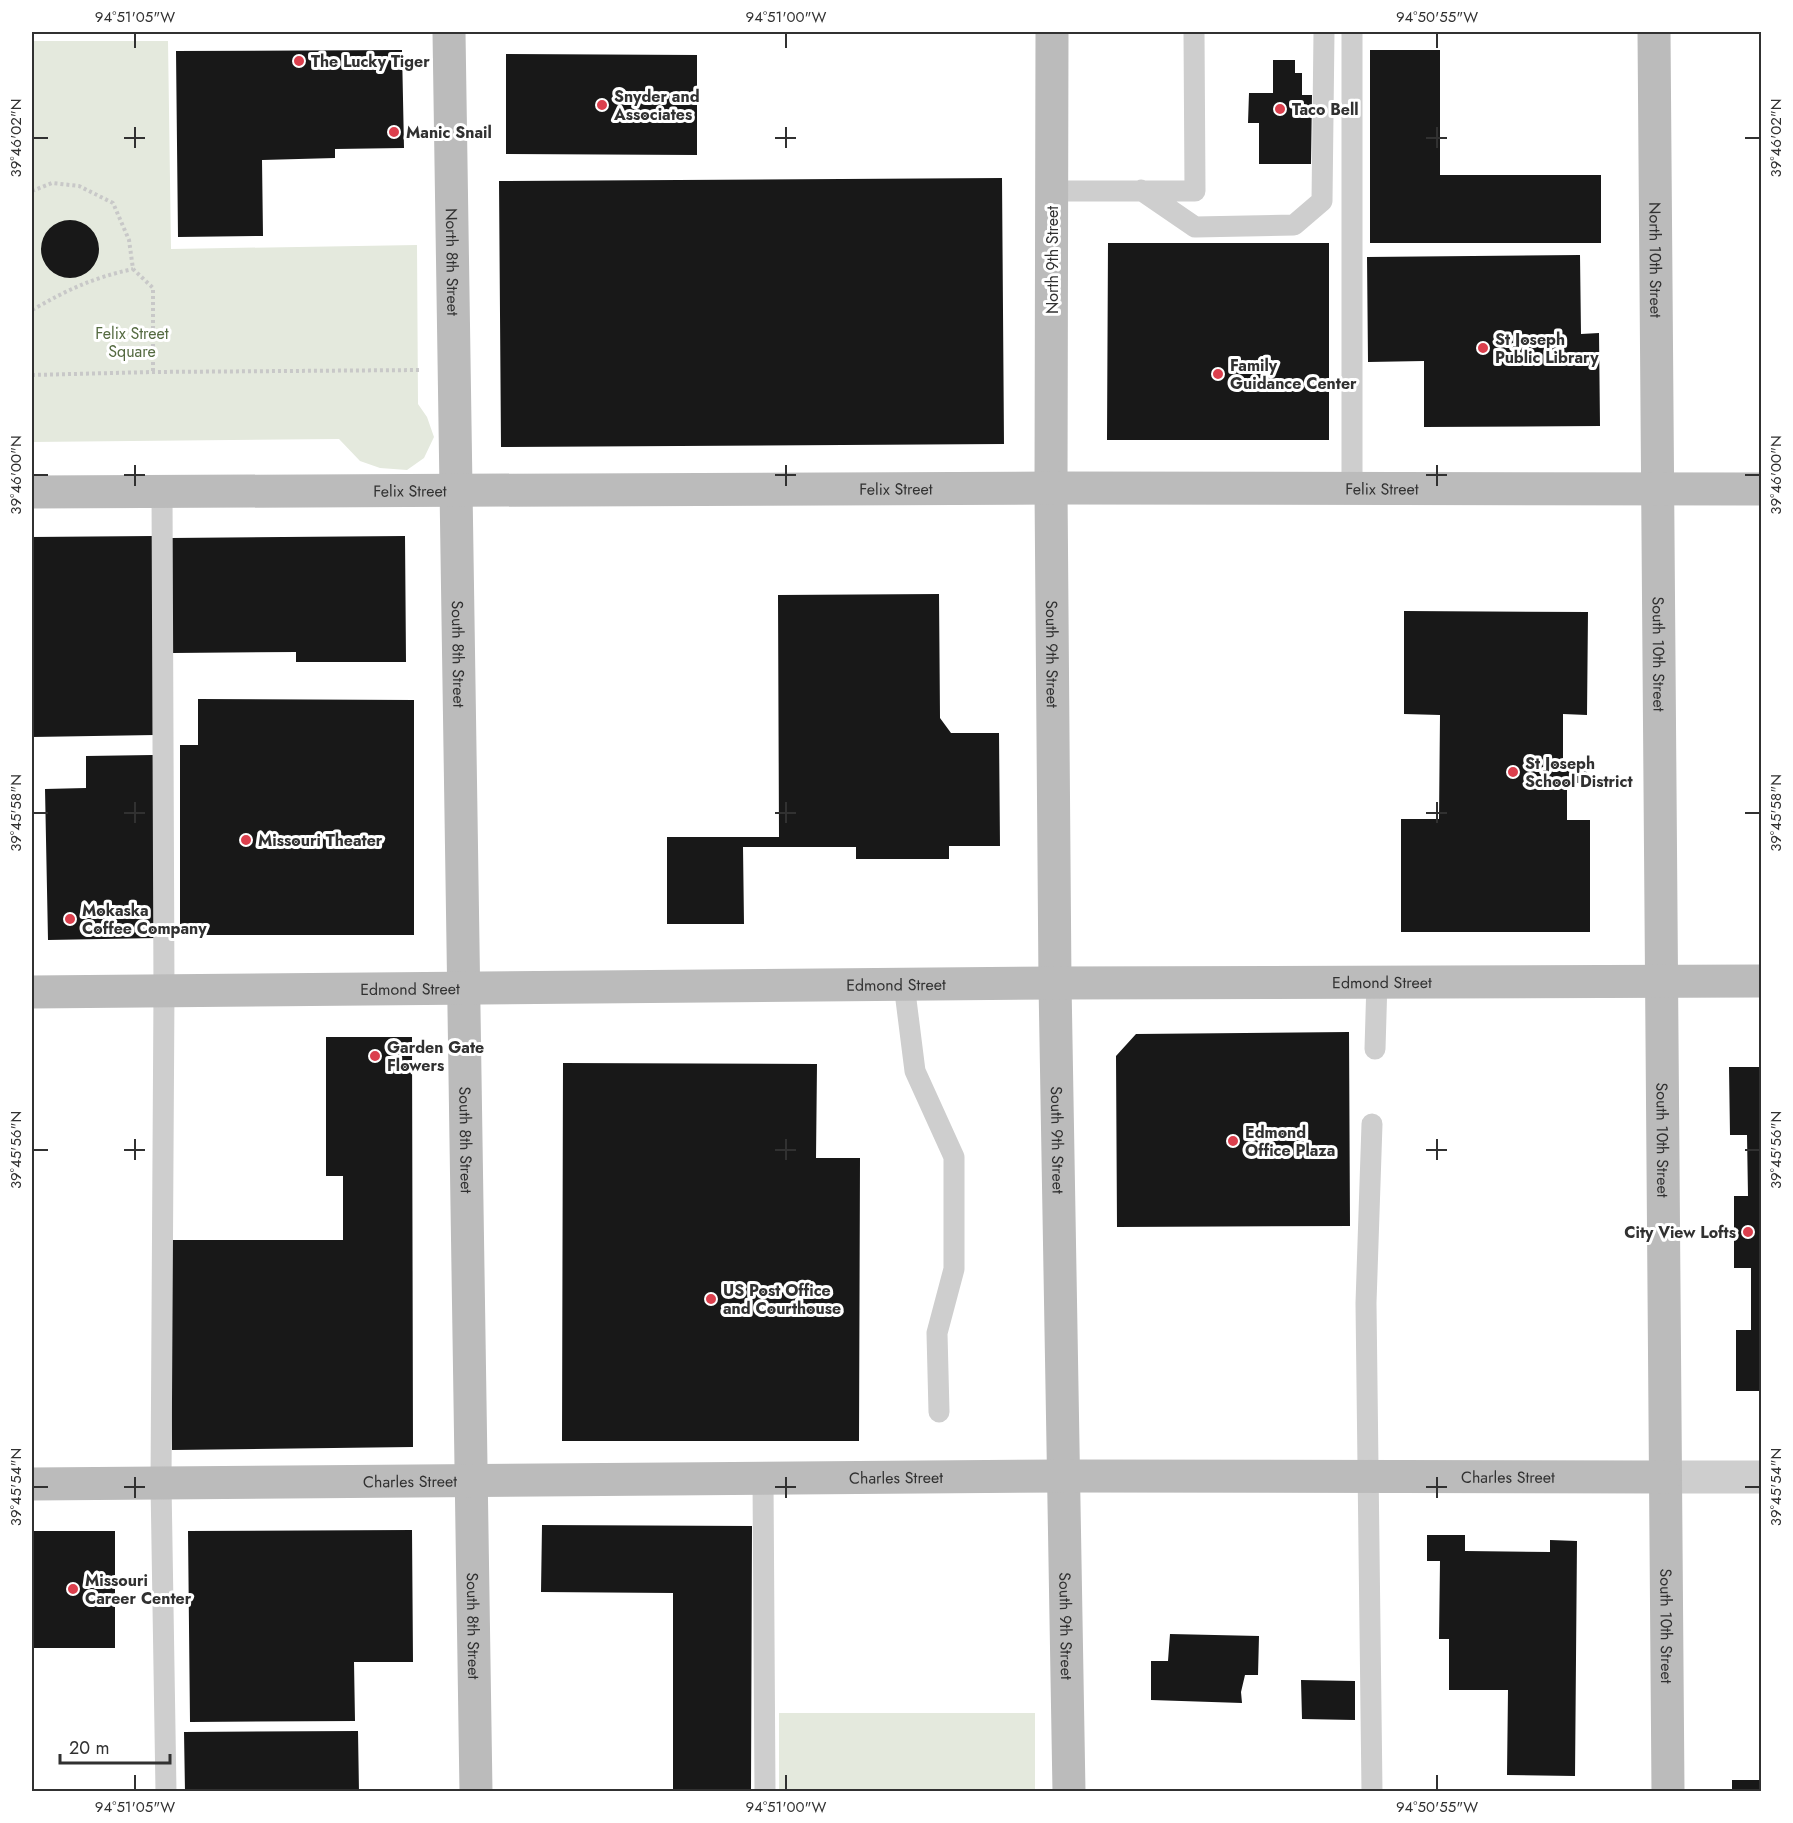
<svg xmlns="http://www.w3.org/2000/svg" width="1793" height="1823" font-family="Jost,sans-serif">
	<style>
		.green { fill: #e4e9dd }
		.building { fill: #181818 }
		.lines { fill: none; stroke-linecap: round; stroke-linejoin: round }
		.path { stroke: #c8c8c8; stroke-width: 4; stroke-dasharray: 3 3; stroke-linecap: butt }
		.lane { stroke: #cecece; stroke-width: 21 }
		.street { stroke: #cecece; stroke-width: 33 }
		.secondary { stroke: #bbb; stroke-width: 33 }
		.ticks { fill: none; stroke: #313131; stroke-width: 2 }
		.poi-dot { fill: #db3f4d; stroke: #fff; stroke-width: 2 }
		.labels { text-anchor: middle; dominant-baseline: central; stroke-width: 6; stroke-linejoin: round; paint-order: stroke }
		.poi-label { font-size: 16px; font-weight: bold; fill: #313131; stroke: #fff; text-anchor: start }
		.street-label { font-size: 16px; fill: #313131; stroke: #fff }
		.park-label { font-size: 16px; fill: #546a40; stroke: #fff }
		.neatline { fill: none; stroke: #313131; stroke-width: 2 }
		.ticks-label { font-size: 15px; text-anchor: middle; fill: #313131 }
	</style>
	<rect width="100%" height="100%" fill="#fff"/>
	<path class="green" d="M32,41H168L171,249L417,245L418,404L427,417L434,437L424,458L407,470L380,468L360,461L339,439L32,442Z
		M779,1713H1035V1791H779Z"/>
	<path class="building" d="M402,50L404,148L335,149V158L262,160L263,236L178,237L176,51Z
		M1370,50H1440V175H1601V243H1370Z
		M506,54L697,55V155L506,154Z
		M1273,60H1295V73H1302V95H1312L1311,164H1259V123H1248L1249,93H1273Z
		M1002,178L1004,444L501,447L499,181Z
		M41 249a29 29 0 1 1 58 0a29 29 0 1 1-58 0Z
		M1108,243H1329V440H1107Z
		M1580,255L1581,334L1599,333L1600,426L1424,427V361L1368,362L1367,257Z
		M153,536L155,735L32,737V537Z
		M405,536L406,662H296V652L172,653L171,538Z
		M939,594L940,718L951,733H999L1000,846H949V859H856V847H743L744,924H667V837H779L778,595Z
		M1404,611L1588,612L1587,715L1563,714V760L1587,761V783H1567V820H1590V932H1401V819H1439L1440,715L1404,714Z
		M198,699L414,700V935H180V745H198Z
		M153,755L157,938L48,940L45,789L86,788V756Z
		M1349,1032L1350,1226L1117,1227L1116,1056L1136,1034Z
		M326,1037H412L413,1447L172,1450L169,1240H343V1176H326Z
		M563,1063L817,1064L816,1158H860L859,1441H562Z
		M1729,1067H1762V1391H1736V1330H1751V1268H1734V1196H1748L1747,1135H1730Z
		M542,1525L752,1526L751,1792H673V1593L541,1592Z
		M412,1530L413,1662H354L355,1721L190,1722L188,1531Z
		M32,1531H115V1648H32Z
		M1427,1535H1465V1551L1550,1552V1540L1577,1541L1575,1776L1507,1775L1508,1690H1449V1639H1439L1440,1561H1427Z
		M1170,1634L1259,1636L1258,1675H1245L1241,1692L1242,1703L1151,1700V1661H1168Z
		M1301,1680L1355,1681V1720L1302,1719Z
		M358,1731L359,1792H185L184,1732Z
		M1732,1780H1762V1792H1732Z"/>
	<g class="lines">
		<path class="path" d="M32,191L52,183L79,186L113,203L129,240L133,269L153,288V372
			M32,310C67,290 92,278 133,269
			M32,375L153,372L421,370"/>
		<path class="lane" d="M1352,32V489
			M1141,190L1195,227L1294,225L1322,201L1324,32
			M1052,191H1195L1194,32
			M162,491L164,991L161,1483L166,1792
			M904,984L915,1071L954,1157V1269L937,1333L939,1412
			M1375,1049L1377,981
			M763,1478L765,1792
			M1372,1792L1366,1303L1372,1124"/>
		<path class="street" d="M1665,1477H1762"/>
		<g class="secondary">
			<path id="s1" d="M449,32L476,1792"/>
			<path id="s2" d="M1052,32L1051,488L1055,983L1069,1792"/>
			<path id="s3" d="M1654,32L1668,1792"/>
			<path id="s4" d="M32,492L1051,488L1762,489"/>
			<path id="s5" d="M32,992L1055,983L1762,981"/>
			<path id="s6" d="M32,1484L1064,1476L1665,1477"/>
		</g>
	</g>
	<path class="ticks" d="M135,33V48M786,33V48M1437,33V48M135,127V148M786,127V148M1437,127V148M33,138H48M124,138H145M775,138H796M1426,138H1447M1745,138H1760M135,465V486M786,465V486M1437,465V486M33,475H48M124,475H145M775,475H796M1426,475H1447M1745,475H1760M135,802V823M786,802V823M1437,802V823M33,813H48M124,813H145M775,813H796M1426,813H1447M1745,813H1760M135,1139V1160M786,1139V1160M1437,1139V1160M33,1150H48M124,1150H145M775,1150H796M1426,1150H1447M1745,1150H1760M135,1477V1498M786,1477V1498M1437,1477V1498M33,1487H48M124,1487H145M775,1487H796M1426,1487H1447M1745,1487H1760M135,1775V1790M786,1775V1790M1437,1775V1790"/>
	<g class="poi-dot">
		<circle cx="299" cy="61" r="6"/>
		<circle cx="602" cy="105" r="6"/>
		<circle cx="1280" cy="109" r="6"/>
		<circle cx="394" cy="132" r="6"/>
		<circle cx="1483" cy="348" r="6"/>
		<circle cx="1218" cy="374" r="6"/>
		<circle cx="1513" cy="772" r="6"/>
		<circle cx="246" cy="840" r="6"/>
		<circle cx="70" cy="919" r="6"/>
		<circle cx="375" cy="1056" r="6"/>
		<circle cx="1233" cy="1141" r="6"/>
		<circle cx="1748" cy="1232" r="6"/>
		<circle cx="711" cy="1299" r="6"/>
		<circle cx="73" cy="1589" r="6"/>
	</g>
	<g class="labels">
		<g class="poi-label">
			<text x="311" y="61">The Lucky Tiger</text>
			<text x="614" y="96">Snyder and<tspan x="614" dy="18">Associates</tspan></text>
			<text x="1292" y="109">Taco Bell</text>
			<text x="406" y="132">Manic Snail</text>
			<text x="1495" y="339">St Joseph<tspan x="1495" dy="18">Public Library</tspan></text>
			<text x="1230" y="365">Family<tspan x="1230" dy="18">Guidance Center</tspan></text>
			<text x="1525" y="763">St Joseph<tspan x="1525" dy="18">School District</tspan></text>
			<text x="258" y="840">Missouri Theater</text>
			<text x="82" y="910">Mokaska<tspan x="82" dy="18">Coffee Company</tspan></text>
			<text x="387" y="1047">Garden Gate<tspan x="387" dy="18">Flowers</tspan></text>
			<text x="1245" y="1132">Edmond<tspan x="1245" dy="18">Office Plaza</tspan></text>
			<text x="1736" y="1232" text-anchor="end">City View Lofts</text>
			<text x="723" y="1290">US Post Office<tspan x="723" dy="18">and Courthouse</tspan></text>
			<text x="85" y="1580">Missouri<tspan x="85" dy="18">Career Center</tspan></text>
		</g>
		<g class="street-label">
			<text transform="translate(1052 260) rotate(-90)">North 9th Street</text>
			<text stroke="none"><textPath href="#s3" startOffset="228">North 10th Street</textPath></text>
			<text stroke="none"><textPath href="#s1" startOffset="230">North 8th Street</textPath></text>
			<text stroke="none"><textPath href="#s4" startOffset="864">Felix Street</textPath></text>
			<text stroke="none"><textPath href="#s4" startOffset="1350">Felix Street</textPath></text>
			<text stroke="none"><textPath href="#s4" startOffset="378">Felix Street</textPath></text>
			<text stroke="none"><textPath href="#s2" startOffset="622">South 9th Street</textPath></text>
			<text stroke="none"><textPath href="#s3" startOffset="622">South 10th Street</textPath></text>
			<text stroke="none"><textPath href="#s1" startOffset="622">South 8th Street</textPath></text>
			<text stroke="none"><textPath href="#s5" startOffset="1350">Edmond Street</textPath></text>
			<text stroke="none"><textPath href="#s5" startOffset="864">Edmond Street</textPath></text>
			<text stroke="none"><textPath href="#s5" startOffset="378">Edmond Street</textPath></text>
			<text stroke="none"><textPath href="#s2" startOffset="1108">South 9th Street</textPath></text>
			<text stroke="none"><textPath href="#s3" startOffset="1108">South 10th Street</textPath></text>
			<text stroke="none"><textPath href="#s1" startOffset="1108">South 8th Street</textPath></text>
			<text stroke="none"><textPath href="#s6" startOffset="864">Charles Street</textPath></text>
			<text stroke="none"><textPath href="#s6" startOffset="1476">Charles Street</textPath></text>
			<text stroke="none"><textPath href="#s6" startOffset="378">Charles Street</textPath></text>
			<text stroke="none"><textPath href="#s2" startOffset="1594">South 9th Street</textPath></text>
			<text stroke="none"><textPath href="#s3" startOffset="1594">South 10th Street</textPath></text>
			<text stroke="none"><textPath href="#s1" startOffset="1594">South 8th Street</textPath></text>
		</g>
		<g class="park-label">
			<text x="132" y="333">Felix Street<tspan x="132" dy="18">Square</tspan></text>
		</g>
	</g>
	<rect width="1793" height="1823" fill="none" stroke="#ffffff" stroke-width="66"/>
	<path d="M60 1754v9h110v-9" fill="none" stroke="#313131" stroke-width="3"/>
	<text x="69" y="1754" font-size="18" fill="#313131" stroke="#ffffff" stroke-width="4.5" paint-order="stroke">20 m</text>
	<rect x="33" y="33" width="1727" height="1757" class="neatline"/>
	<g class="ticks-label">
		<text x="135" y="22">94°51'05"W</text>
		<text x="786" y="22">94°51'00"W</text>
		<text x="1437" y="22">94°50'55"W</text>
		<text transform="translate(16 138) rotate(-90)" y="5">39°46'02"N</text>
		<text transform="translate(1776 138) rotate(-90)" y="5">39°46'02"N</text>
		<text transform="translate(16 475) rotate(-90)" y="5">39°46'00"N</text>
		<text transform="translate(1776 475) rotate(-90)" y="5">39°46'00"N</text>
		<text transform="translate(16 813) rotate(-90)" y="5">39°45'58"N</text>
		<text transform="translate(1776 813) rotate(-90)" y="5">39°45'58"N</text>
		<text transform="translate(16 1150) rotate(-90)" y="5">39°45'56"N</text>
		<text transform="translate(1776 1150) rotate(-90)" y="5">39°45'56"N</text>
		<text transform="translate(16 1487) rotate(-90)" y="5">39°45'54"N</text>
		<text transform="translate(1776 1487) rotate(-90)" y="5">39°45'54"N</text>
		<text x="135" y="1812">94°51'05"W</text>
		<text x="786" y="1812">94°51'00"W</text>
		<text x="1437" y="1812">94°50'55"W</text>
	</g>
</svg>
